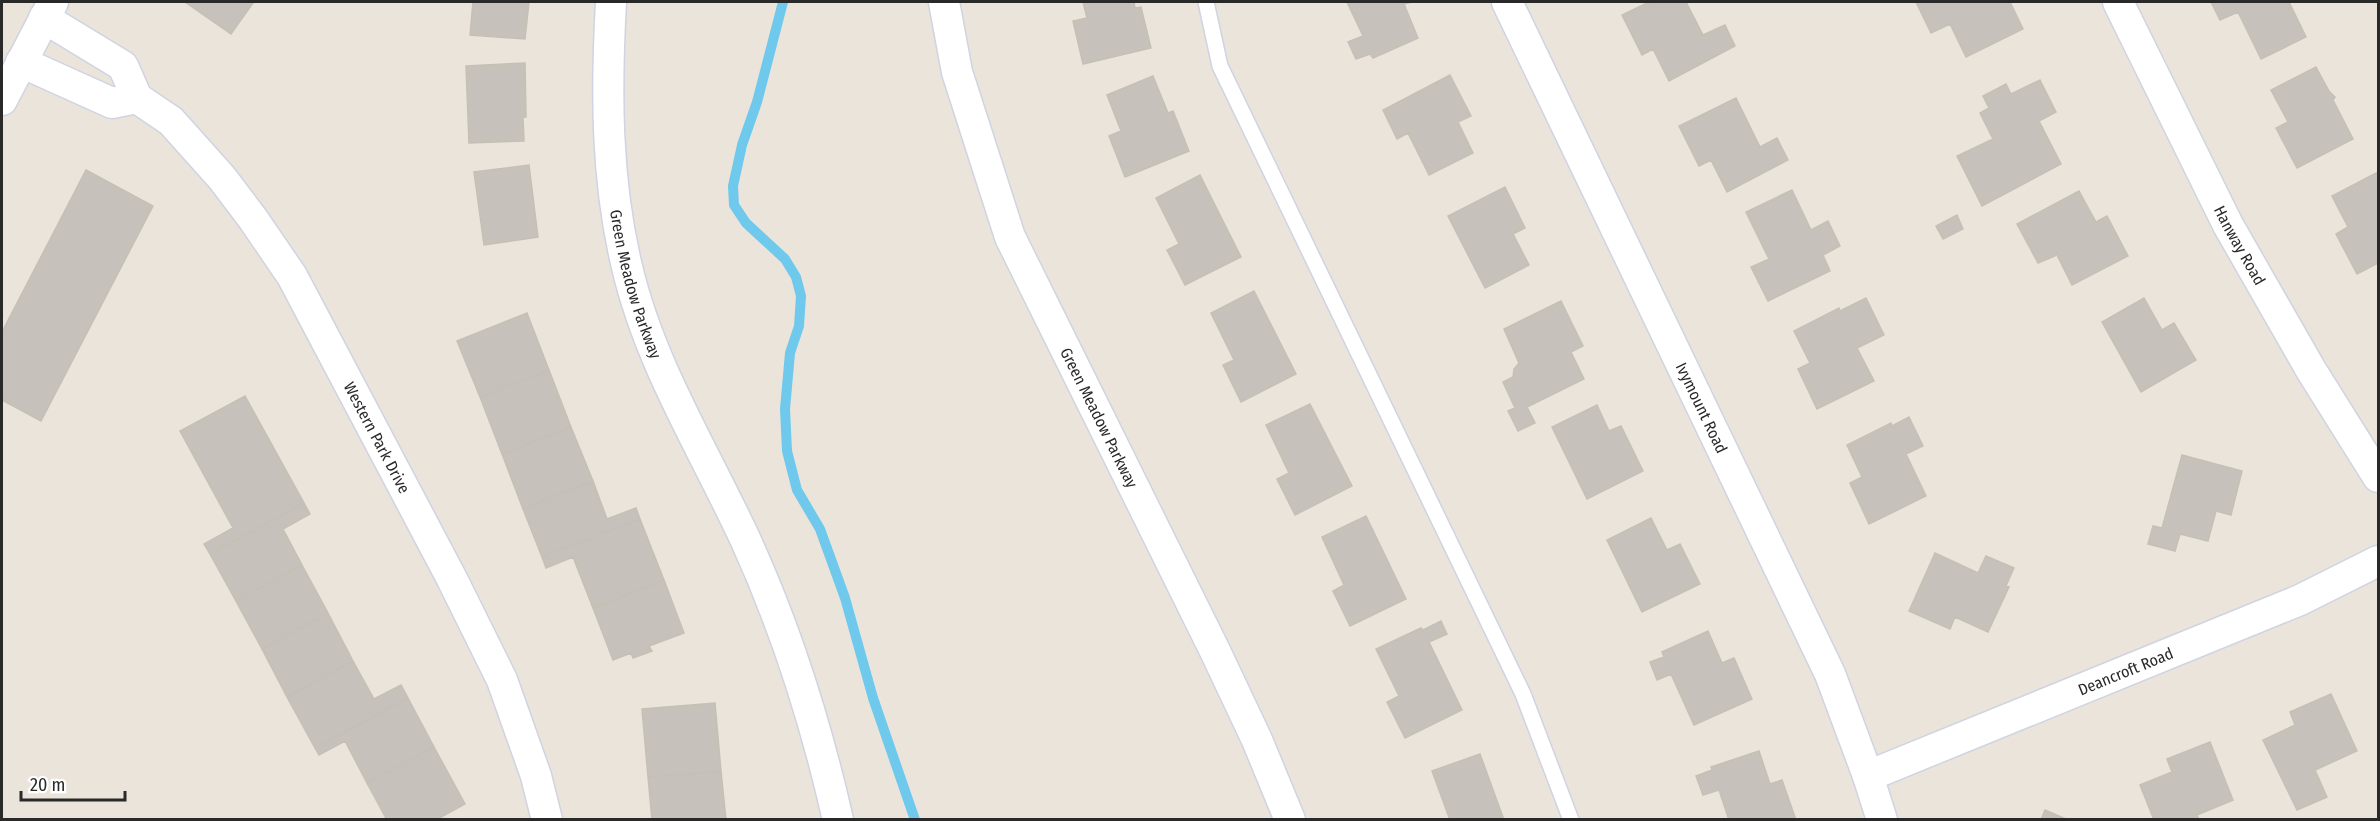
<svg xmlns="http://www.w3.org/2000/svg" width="2380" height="821" font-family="'Fira Sans Condensed',sans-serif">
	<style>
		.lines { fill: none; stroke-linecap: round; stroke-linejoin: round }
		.stream { stroke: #6fc9ec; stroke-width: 10 }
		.building { fill: #c6c1ba; stroke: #c6c0b4; stroke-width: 1.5 }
		.service-casing { stroke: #d0d3e2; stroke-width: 18 }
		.minor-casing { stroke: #d0d3e2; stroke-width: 33 }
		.service { stroke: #fff; stroke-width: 15 }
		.minor { stroke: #fff; stroke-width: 30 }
		.labels { text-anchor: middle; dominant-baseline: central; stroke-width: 5; stroke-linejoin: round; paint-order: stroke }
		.street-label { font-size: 16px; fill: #292929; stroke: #fff }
	</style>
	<rect width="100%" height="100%" fill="#ebe4db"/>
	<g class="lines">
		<path class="stream" d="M783,2L757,102L742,145L733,186L734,205L746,223L785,259L796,277L801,296L799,326L790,353L785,409L787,451L797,490L820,529L845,598L873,698L915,820"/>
	</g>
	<path class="building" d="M185,2H251L253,3L231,34Z
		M473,2H529L525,39L470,35Z
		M1083,2H1134L1135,8L1141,7L1151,48L1083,64L1073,21L1087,18Z
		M1347,2H1412L1404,4L1418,38L1373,58L1370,54L1356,59L1348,42L1363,36Z
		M1649,2H1686L1703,35L1725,25L1735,46L1669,81L1653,49L1642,55L1622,15Z
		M1916,2H2010L2023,29L1966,57L1950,24L1931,33Z
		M2211,2H2289L2306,37L2261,59L2238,12L2220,20Z
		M525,63L526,117H523L524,141L469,143L466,66Z
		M2316,67L2329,91L2335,97L2333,100L2353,139L2297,168L2276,128L2288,122L2271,90Z
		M1450,75L1471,116L1458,122L1473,153L1429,175L1408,133L1397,139L1383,110Z
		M1153,76L1168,113L1173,111L1189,151L1125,177L1109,136L1121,131L1107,95Z
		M2040,80L2056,112L2039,121L2061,164L1982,206L1957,156L1993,139L1980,113L1989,108L1983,96L2006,84L2011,94Z
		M1736,98L1760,147L1777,138L1788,160L1727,192L1711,160L1699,166L1679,126Z
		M529,165L538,237L484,245L474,172Z
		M86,170L153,206L41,421L2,400V332Z
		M2378,172V263L2357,274L2336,234L2348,227L2332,196Z
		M1200,175L1241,257L1185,285L1167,250L1179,244L1156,198Z
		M1505,187L1525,228L1513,234L1529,265L1485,288L1448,216Z
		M1792,190L1811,230L1828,221L1840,246L1823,255L1830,271L1768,301L1751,267L1769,259L1746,212Z
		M2079,191L2096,222L2107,216L2128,256L2072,285L2056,253L2055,256L2038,263L2017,224Z
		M1957,215L1963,229L1943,239L1936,226Z
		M1254,291L1296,374L1241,402L1223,365L1234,360L1211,313Z
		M1866,298L1884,335L1857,348L1874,381L1817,409L1798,369L1810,363L1794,331L1839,308L1840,311Z
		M2144,298L2162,330L2174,323L2196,360L2141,392L2102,322Z
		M1561,301L1583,346L1571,352L1584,379L1527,407L1535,423L1518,431L1508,411L1515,408L1503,382L1513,377L1514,369L1519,363L1504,329Z
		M527,313L549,370L480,397L457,341Z
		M549,370L571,427L502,454L480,397Z
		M245,396L304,503L210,554L204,544L233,528L180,431Z
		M1310,404L1352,486L1295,515L1277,479L1289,473L1266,425Z
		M1597,405L1609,431L1621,426L1643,471L1587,499L1552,427Z
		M1909,417L1923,446L1906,454L1926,496L1869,524L1850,483L1862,477L1847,445L1891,423L1892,426Z
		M571,427L593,481L523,509L502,454Z
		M2182,455L2242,471L2231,515L2216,511L2208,541L2180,534L2175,551L2148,544L2153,526L2162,528Z
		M593,481L607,519L636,508L640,519L542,557L523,509Z
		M304,503L310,514L283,529L302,565L236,601L210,554Z
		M1366,516L1406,599L1350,626L1333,591L1344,585L1322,537Z
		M1651,518L1667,550L1680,544L1700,584L1642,612L1607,540Z
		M640,519L664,580L593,608L573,557L546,568L542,557Z
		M1935,553L1978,573L1986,556L2014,568L2006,586L2009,587L1988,632L1955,617L1950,629L1909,611Z
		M302,565L328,613L262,649L236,601Z
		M664,580L684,633L649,646L652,651L633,658L631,653L613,660L593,608Z
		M328,613L353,661L287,697L262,649Z
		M1441,621L1447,634L1429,642L1462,710L1405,738L1387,702L1399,696L1376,649L1421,628L1423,630Z
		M1708,631L1722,663L1734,658L1752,699L1694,725L1671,674L1657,680L1650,662L1664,657L1662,652Z
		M353,661L374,699L401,685L408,698L315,748L287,697Z
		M2331,694L2357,751L2315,770L2327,797L2297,810L2263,740L2295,725L2290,712Z
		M408,698L434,747L367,783L345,741L319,755L315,748Z
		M715,703L721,771L648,777L642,709Z
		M2210,742L2233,800L2197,815L2199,820H2154L2140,785L2172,772L2167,759Z
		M434,747L465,804L436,820H387L367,783Z
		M1759,751L1770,784L1782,780L1796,820H1729L1719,790L1703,795L1696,776L1712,770L1711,767Z
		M1480,754L1504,820H1450L1432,771Z
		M721,771L726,820H652L648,777Z
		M2045,810L2068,820H2041Z"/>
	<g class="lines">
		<defs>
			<path id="service" d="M1206,2L1220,66L1523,694L1571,820"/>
			<g id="minor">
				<path id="s1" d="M611,2C606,91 606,180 627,267C650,365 704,450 746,541C787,631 816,723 838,820"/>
				<path id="s2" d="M944,2L957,72L1010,237L1215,651L1257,740L1290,820"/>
				<path id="s3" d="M1507,2L1830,674L1868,776L1882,820"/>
				<path id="s4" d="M2118,2L2228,225L2311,370L2378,477"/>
				<path id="s5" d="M44,18L123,66L137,98L171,121L222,178L253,219L292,276L452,579L502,680L536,776L547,820"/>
				<path d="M21,62L112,103L137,98"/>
				<path d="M2,100L53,2"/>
				<path id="s6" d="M1868,776L2300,600L2378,561"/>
			</g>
		</defs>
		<use href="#service" class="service-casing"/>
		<use href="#minor" class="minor-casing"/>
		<use href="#service" class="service"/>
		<use href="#minor" class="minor"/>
	</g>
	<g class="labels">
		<g class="street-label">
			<text stroke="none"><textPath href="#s4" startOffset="272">Hanway Road</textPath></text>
			<text stroke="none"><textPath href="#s1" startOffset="285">Green Meadow Parkway</textPath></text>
			<text stroke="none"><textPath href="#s3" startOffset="450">Ivymount Road</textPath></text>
			<text stroke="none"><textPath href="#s2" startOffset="446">Green Meadow Parkway</textPath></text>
			<text stroke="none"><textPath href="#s5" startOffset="548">Western Park Drive</textPath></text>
			<text stroke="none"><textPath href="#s6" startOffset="278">Deancroft Road</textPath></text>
		</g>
	</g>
	<rect width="2380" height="821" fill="none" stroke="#292929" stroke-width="6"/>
	<path d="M21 791v9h104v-9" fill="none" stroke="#292929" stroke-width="3"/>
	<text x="30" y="791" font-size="18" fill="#292929" stroke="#ffffff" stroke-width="4.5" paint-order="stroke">20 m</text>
</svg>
